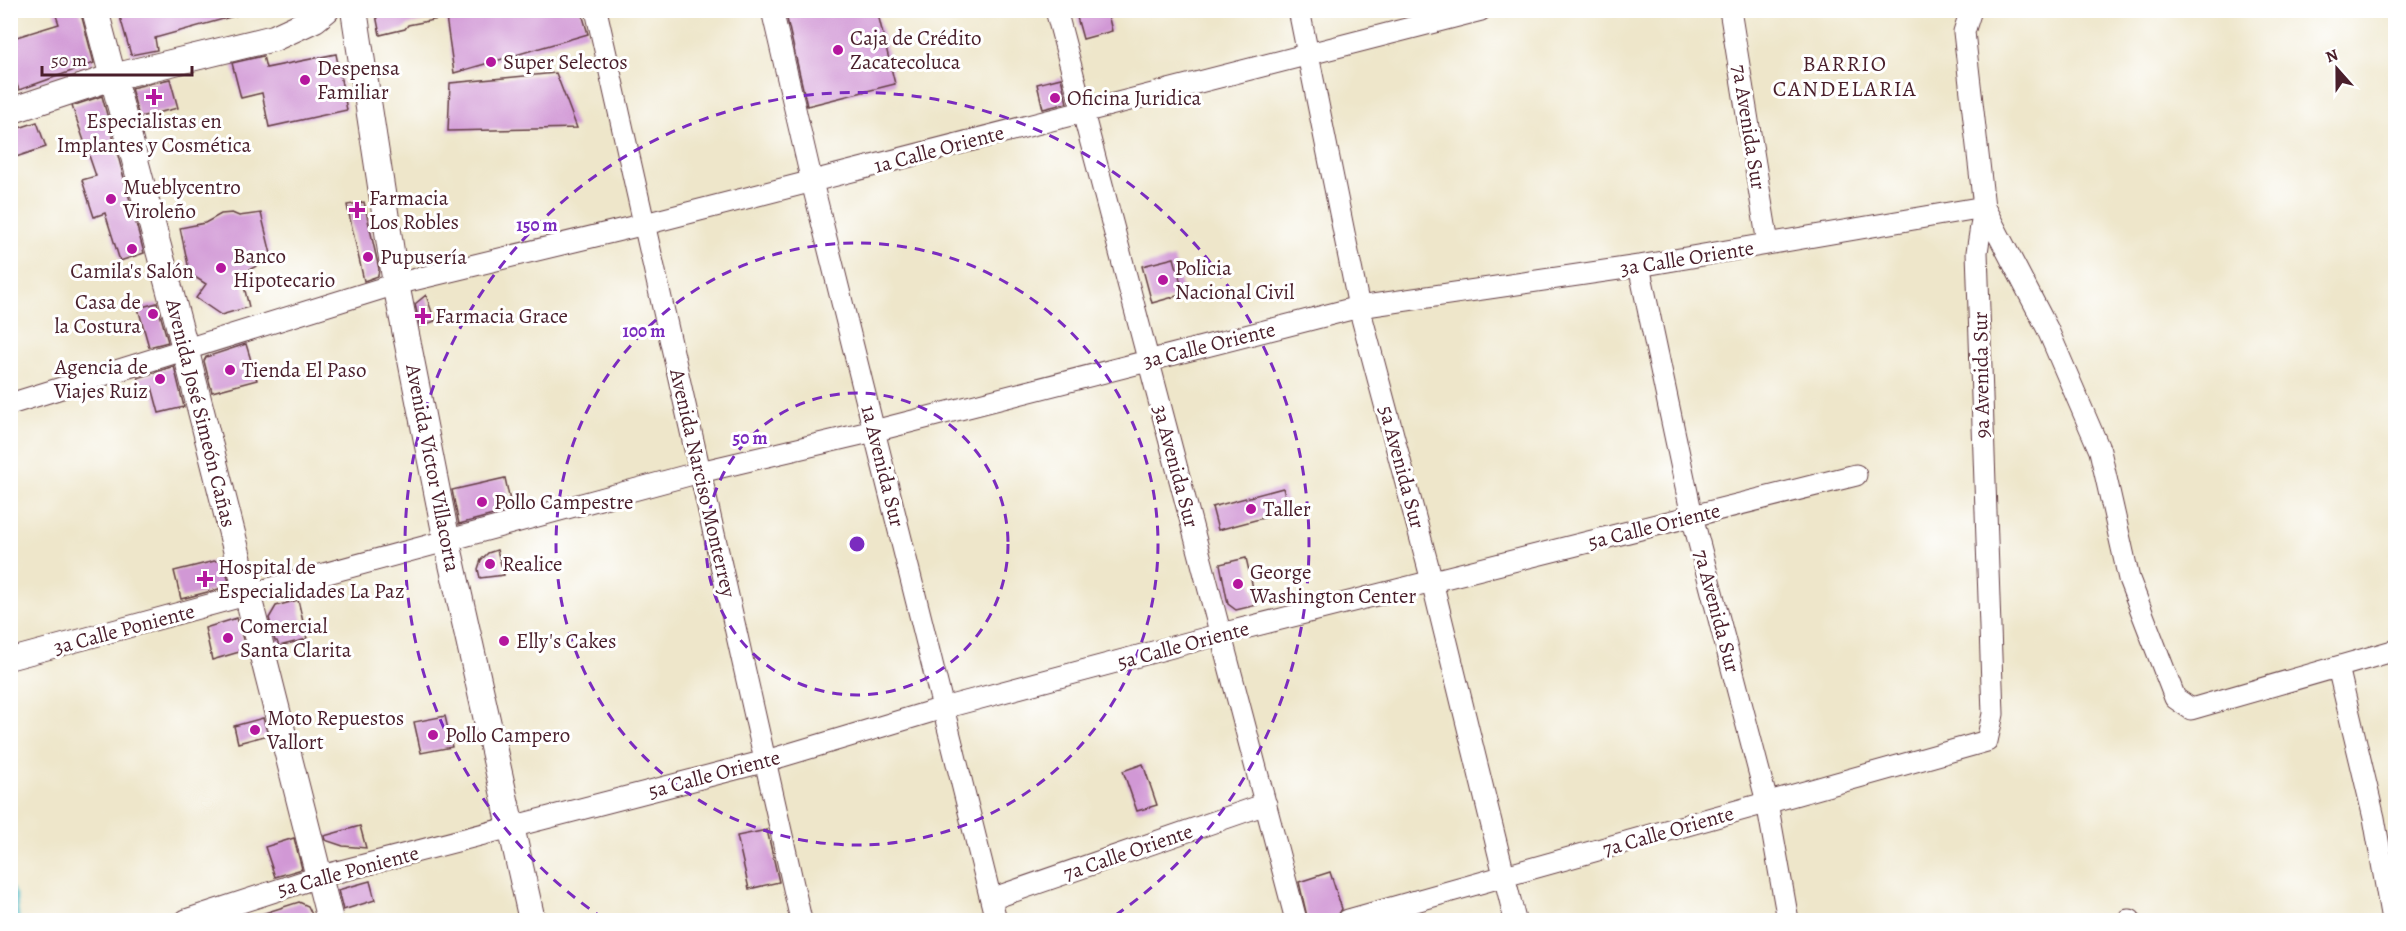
<svg xmlns="http://www.w3.org/2000/svg" width="2406" height="931" font-family="Alegreya,serif">
	<style>
		.lines { fill: none; stroke-linecap: round; stroke-linejoin: round }
		.stream { stroke: #51beca; stroke-width: 6 }
		.building { fill: #d198d5 }
		.minor-casing { stroke: #633d43; stroke-width: 23 }
		.major-casing { stroke: #633d43; stroke-width: 28 }
		.minor { stroke: #fff; stroke-width: 21 }
		.major { stroke: #fff; stroke-width: 26 }
		.ring { fill: none; stroke: #7b2cbf; stroke-width: 3; stroke-dasharray: 10 8 }
		.poi-dot { fill: #b5179e; stroke: #fff; stroke-width: 2 }
		.labels { text-anchor: middle; dominant-baseline: central; stroke-width: 6; stroke-linejoin: round; paint-order: stroke }
		.poi-label { font-size: 21px; fill: #4a1f2b; stroke: #fff; text-anchor: start }
		.street-label { font-size: 21px; fill: #4a1f2b; stroke: #fff }
		.neighbourhood-label { font-size: 22px; letter-spacing: 1.5px; fill: #4a1f2b; stroke: #fff }
		.centre { fill: #7b2cbf; stroke: #fff; stroke-width: 3 }
		.ring-label { font-size: 18px; text-anchor: middle; font-weight: bold; fill: #7b2cbf; stroke: #fff; stroke-width: 6; stroke-linejoin: round; paint-order: stroke }
	</style>
	<rect width="100%" height="100%" fill="#fff"/>
	<filter id="ink" filterUnits="userSpaceOnUse"><feTurbulence type="fractalNoise" baseFrequency=".0167" numOctaves="2"/><feDisplacementMap in="SourceGraphic" scale="12" xChannelSelector="R" yChannelSelector="G"/><feConvolveMatrix kernelMatrix="1 2 1 2 8 2 1 2 1" color-interpolation-filters="sRGB"/></filter>
	<filter id="wash" filterUnits="userSpaceOnUse"><feTurbulence type="fractalNoise" baseFrequency=".008" numOctaves="4" result="noise"/><feDisplacementMap in="SourceGraphic" scale="24" xChannelSelector="R" yChannelSelector="G"/><feGaussianBlur stdDeviation="1.35" result="paint"/><feColorMatrix in="noise" values="0 0 0 0 0 0 0 0 0 0 0 0 0 0 0 0 0 1.4 0 .05"/><feComposite in="paint" operator="in"/></filter>
	<g filter="url(#wash)">
		<rect width="100%" height="100%" fill="#eee6ca"/>
		<g class="lines">
			<path class="stream" d="M10,888L14,896L17,920"/>
		</g>
		<g id="blocks">
			<path class="building" d="M54,10H80L94,63L19,90L10,66V39L59,24Z
				M118,10H238V15L155,38L157,50L131,55Z
				M375,10H443L444,18L408,25L405,29L380,35Z
				M470,10H581L588,34L454,73L446,17Z
				M785,10H877L895,84L807,106Z
				M1075,10H1107L1112,31L1083,39Z
				M336,54L347,110L269,127L262,93L241,98L232,63L263,56L266,68Z
				M556,73L577,128L448,131L450,83Z
				M1061,78L1067,103L1043,109L1037,84Z
				M170,79L178,108L139,117L131,88Z
				M102,96L144,253L120,261L105,213L94,217L82,180L96,176L72,106Z
				M37,122L46,147L10,159V131Z
				M364,202L379,269L378,276L364,281L347,205Z
				M232,213L239,216L261,213L272,258L241,274L249,307L221,315L196,298L206,284L190,274L180,228L205,223L221,214Z
				M1174,258L1184,294L1152,303L1142,266Z
				M426,295L435,321L420,326L415,304Z
				M157,303L168,342L149,347L138,308Z
				M246,344L257,380L212,392L204,361L206,357Z
				M174,366L184,407L159,413L152,387L141,390L138,378Z
				M505,478L512,510L459,524L452,490Z
				M1283,488L1289,511L1218,530L1212,507Z
				M497,550L504,575L480,578L478,569L481,560L488,553Z
				M1246,558L1257,605L1236,610L1228,604L1220,564Z
				M223,559L230,586L181,599L174,571Z
				M298,600L307,639L279,646L277,641H275L269,618L276,606Z
				M237,618L246,650L212,660L205,628Z
				M445,716L452,747L421,753L414,722Z
				M263,718L268,735L238,743L234,726Z
				M1143,764L1157,805L1137,811L1123,771Z
				M360,826L366,848L343,846L325,840L324,836Z
				M767,830L779,882L749,889L737,836Z
				M294,838L302,869L275,877L265,847Z
				M1330,872L1342,909L1336,919L1308,921L1299,882Z
				M370,881L375,900L343,910L338,890Z
				M299,902L308,906L315,921H253L252,917Z"/>
		</g>
	</g>
	<g filter="url(#ink)">
		<use href="#blocks" fill-opacity="0" stroke="#633d43" stroke-width="1.5"/>
		<g class="lines">
			<defs>
				<path id="minor" d="M596,10L801,920
					M772,10L812,182L996,920
					M1056,10L1296,920
					M1299,10L1359,307L1432,581L1515,920
					M1730,10L1768,244
					M1984,207L2047,328L2100,451L2129,579L2175,698L2191,709L2396,650
					M1639,266L1692,516L1767,802L1788,920
					M10,404L396,284L645,224L1481,10
					M10,659L700,472L874,431L1359,307L1639,266L1984,207
					M2338,667L2374,818L2392,920
					M991,899L1266,804
					M186,920L318,877L766,761L943,708L1221,634L1856,475
					M1348,920L1987,741L1993,714L1977,252L1984,207L1964,32L1971,10
					M2128,920H2130"/>
				<path id="major" d="M95,10L185,348L330,920
					M354,10L396,284L447,542L532,920
					M10,111L113,77L274,38L315,19L326,10"/>
			</defs>
			<use href="#minor" class="minor-casing"/>
			<use href="#major" class="major-casing"/>
			<use href="#minor" class="minor"/>
			<use href="#major" class="major"/>
		</g>
	</g>
	<g class="ring">
		<circle cx="857" cy="544" r="151"/>
		<circle cx="857" cy="544" r="301"/>
		<path d="M604 919A452 452 0 1 1 1110 919"/>
	</g>
	<g class="poi-dot">
		<circle cx="838" cy="50" r="6"/>
		<circle cx="491" cy="62" r="6"/>
		<circle cx="305" cy="80" r="6"/>
		<path d="M151 88h6v6h6v6h-6v6h-6v-6h-6v-6h6z"/>
		<circle cx="1055" cy="98" r="6"/>
		<circle cx="111" cy="199" r="6"/>
		<path d="M354 201h6v6h6v6h-6v6h-6v-6h-6v-6h6z"/>
		<circle cx="132" cy="249" r="6"/>
		<circle cx="368" cy="257" r="6"/>
		<circle cx="221" cy="268" r="6"/>
		<circle cx="1163" cy="280" r="6"/>
		<circle cx="153" cy="314" r="6"/>
		<path d="M420 307h6v6h6v6h-6v6h-6v-6h-6v-6h6z"/>
		<circle cx="230" cy="370" r="6"/>
		<circle cx="160" cy="379" r="6"/>
		<circle cx="482" cy="502" r="6"/>
		<circle cx="1251" cy="509" r="6"/>
		<circle cx="490" cy="564" r="6"/>
		<path d="M202 570h6v6h6v6h-6v6h-6v-6h-6v-6h6z"/>
		<circle cx="1238" cy="584" r="6"/>
		<circle cx="228" cy="638" r="6"/>
		<circle cx="504" cy="641" r="6"/>
		<circle cx="255" cy="730" r="6"/>
		<circle cx="433" cy="735" r="6"/>
	</g>
	<g class="labels">
		<g class="poi-label">
			<text x="850" y="38">Caja de Crédito<tspan x="850" dy="24">Zacatecoluca</tspan></text>
			<text x="503" y="62">Super Selectos</text>
			<text x="317" y="68">Despensa<tspan x="317" dy="24">Familiar</tspan></text>
			<text x="1067" y="98">Oficina Juridica</text>
			<text x="154" y="121" text-anchor="middle">Especialistas en<tspan x="154" dy="24">Implantes y Cosmética</tspan></text>
			<text x="123" y="187">Mueblycentro<tspan x="123" dy="24">Viroleño</tspan></text>
			<text x="369" y="198">Farmacia<tspan x="369" dy="24">Los Robles</tspan></text>
			<text x="233" y="256">Banco<tspan x="233" dy="24">Hipotecario</tspan></text>
			<text x="380" y="257">Pupusería</text>
			<text x="1175" y="268">Policia<tspan x="1175" dy="24">Nacional Civil</tspan></text>
			<text x="132" y="271" text-anchor="middle">Camila's Salón</text>
			<text x="141" y="302" text-anchor="end">Casa de<tspan x="141" dy="24">la Costura</tspan></text>
			<text x="435" y="316">Farmacia Grace</text>
			<text x="148" y="367" text-anchor="end">Agencia de<tspan x="148" dy="24">Viajes Ruiz</tspan></text>
			<text x="242" y="370">Tienda El Paso</text>
			<text x="494" y="502">Pollo Campestre</text>
			<text x="1263" y="509">Taller</text>
			<text x="502" y="564">Realice</text>
			<text x="218" y="567">Hospital de<tspan x="218" dy="24">Especialidades La Paz</tspan></text>
			<text x="1250" y="572">George<tspan x="1250" dy="24">Washington Center</tspan></text>
			<text x="240" y="626">Comercial<tspan x="240" dy="24">Santa Clarita</tspan></text>
			<text x="516" y="641">Elly's Cakes</text>
			<text x="267" y="718">Moto Repuestos<tspan x="267" dy="24">Vallort</tspan></text>
			<text x="445" y="735">Pollo Campero</text>
		</g>
		<g class="street-label">
			<text transform="translate(1749 127) rotate(81)">7a Avenida Sur</text>
			<text transform="translate(939 149) rotate(-15)">1a Calle Oriente</text>
			<text transform="translate(1687 258) rotate(-9)">3a Calle Oriente</text>
			<text transform="translate(1209 345) rotate(-14)">3a Calle Oriente</text>
			<text transform="translate(1981 375) rotate(-91)">9a Avenida Sur</text>
			<text transform="translate(201 413) rotate(76)">Avenida José Simeón Cañas</text>
			<text transform="translate(883 466) rotate(76)">1a Avenida Sur</text>
			<text transform="translate(1176 466) rotate(75)">3a Avenida Sur</text>
			<text transform="translate(1402 467) rotate(75)">5a Avenida Sur</text>
			<text transform="translate(433 468) rotate(79)">Avenida Víctor Villacorta</text>
			<text transform="translate(703 483) rotate(77)">Avenida Narciso Monterrey</text>
			<text transform="translate(1654 526) rotate(-14)">5a Calle Oriente</text>
			<text transform="translate(1717 611) rotate(75)">7a Avenida Sur</text>
			<text transform="translate(124 629) rotate(-15)">3a Calle Poniente</text>
			<text transform="translate(1183 645) rotate(-15)">5a Calle Oriente</text>
			<text transform="translate(714 774) rotate(-15)">5a Calle Oriente</text>
			<text transform="translate(1668 831) rotate(-16)">7a Calle Oriente</text>
			<text transform="translate(1128 852) rotate(-19)">7a Calle Oriente</text>
			<text transform="translate(348 871) rotate(-15)">5a Calle Poniente</text>
		</g>
		<g class="neighbourhood-label">
			<text x="1845" y="64">BARRIO<tspan x="1845" dy="25">CANDELARIA</tspan></text>
		</g>
	</g>
	<circle cx="857" cy="544" r="9" class="centre"/>
	<g class="ring-label">
		<text x="537" y="231">150 m</text>
		<text x="644" y="337">100 m</text>
		<text x="750" y="444">50 m</text>
	</g>
	<rect width="2406" height="931" fill="none" stroke="#fff" stroke-width="36"/>
	<g transform="translate(2337 69) rotate(339)" stroke="#ffffff" stroke-width="4.5" paint-order="stroke">
	<path d="M0-4.5L10 22L0 15L-10 22Z" fill="#4a1f2b"/>
	<text y="-9" font-size="16" font-weight="bold" text-anchor="middle" fill="#4a1f2b">N</text>
	</g>
	<path d="M42 66v9h150v-9" fill="none" stroke="#4a1f2b" stroke-width="3"/>
	<text x="51" y="66" font-size="18" fill="#4a1f2b" stroke="#ffffff" stroke-width="4.5" paint-order="stroke">50 m</text>
</svg>
